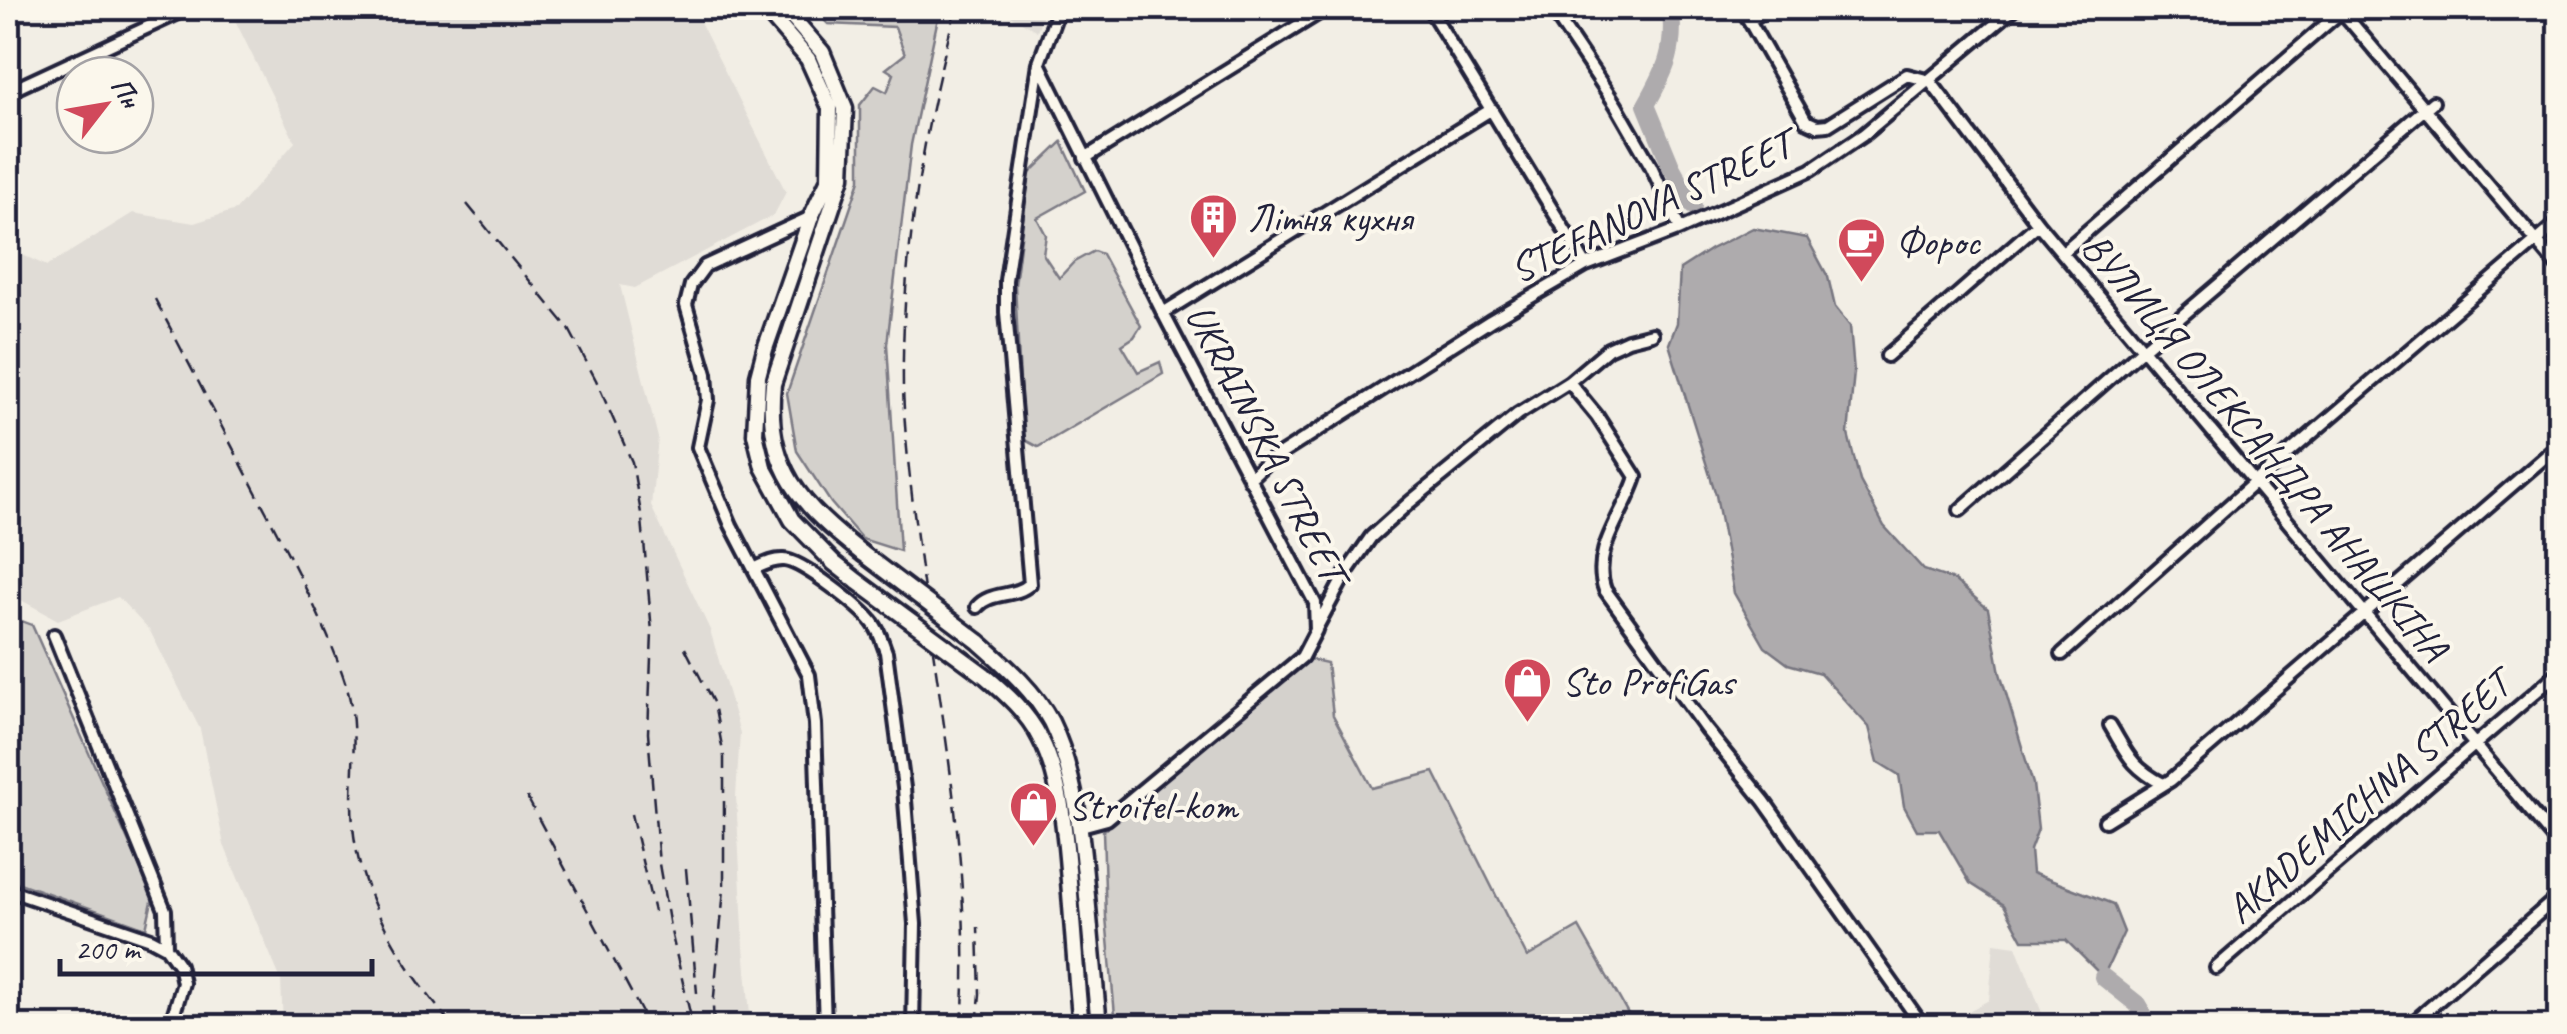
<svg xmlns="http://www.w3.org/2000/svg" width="2567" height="1034" font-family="Caveat,sans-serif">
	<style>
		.built { fill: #e0dcd6 }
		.green { fill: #d4d1cc; stroke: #7b7a84; stroke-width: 2.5 }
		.water { fill: #aeabad; stroke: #76747f; stroke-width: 2.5 }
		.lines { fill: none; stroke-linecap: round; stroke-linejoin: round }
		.river { stroke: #aeabad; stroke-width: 18 }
		.minor-casing { stroke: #22223b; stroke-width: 18 }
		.major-casing { stroke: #22223b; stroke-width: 21 }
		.minor { stroke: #fbf7ec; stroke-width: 10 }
		.major { stroke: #fbf7ec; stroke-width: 14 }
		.rail { stroke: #22223b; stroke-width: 2.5; stroke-dasharray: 15 8; stroke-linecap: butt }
		.major-bridge-casing { stroke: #22223b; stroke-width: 21; stroke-linecap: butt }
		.major-bridge { stroke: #fbf7ec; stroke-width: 14 }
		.labels { text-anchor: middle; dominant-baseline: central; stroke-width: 8; stroke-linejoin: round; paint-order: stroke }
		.street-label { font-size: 40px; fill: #22223b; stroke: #fbf7ec }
		.poi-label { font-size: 40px; fill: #22223b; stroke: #fbf7ec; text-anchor: start }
	</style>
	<rect width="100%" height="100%" fill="#f2eee5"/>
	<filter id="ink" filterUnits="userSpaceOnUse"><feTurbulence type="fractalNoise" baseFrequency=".01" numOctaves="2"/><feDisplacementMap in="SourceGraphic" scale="20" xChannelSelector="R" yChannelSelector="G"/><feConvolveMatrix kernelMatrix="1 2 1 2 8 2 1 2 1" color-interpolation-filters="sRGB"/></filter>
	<g filter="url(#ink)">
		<path class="built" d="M229,8H656L697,16L786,192L774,215L635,288L620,285L658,438L651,506L710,630L740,733L736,796L744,947L751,1026H283L281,980L224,845L200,729L150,631L118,597L58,620L8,593V332L18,253L47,266L133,213L194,223L236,210L295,142Z
			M997,8H1045L1037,31Z
			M1994,943L2016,946L2047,1026H1975L1965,1013L1989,1000Z"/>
		<path class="green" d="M812,8H928L939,13L911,145L887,344L900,551L862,539L831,503L797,451L787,393L860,180V105L875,86L887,92L894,74L886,69L905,54L895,27L828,24Z
			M1062,142L1085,191L1037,218L1046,235L1043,254L1059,278L1074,262L1094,251L1102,254L1141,326L1134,337L1122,345L1138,372L1160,362L1163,374L1038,447L1023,439L1015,285L1029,174Z
			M8,616L32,625L153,897L146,928L8,879Z
			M1309,659L1327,663L1333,715L1372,788L1434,772L1527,957L1579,927L1635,1026H1116L1106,917L1103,831Z"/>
		<path class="water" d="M1753,228L1807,238L1828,277L1835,307L1850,326L1854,372L1848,434L1860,481L1884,526L1924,570L1954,580L1988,609L2000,673L2033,784L2038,829L2030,850L2032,873L2113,904L2124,932L2103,977L2066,940H2023L2004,905L1970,883L1939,830H1917L1904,806L1899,775L1878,762L1869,727L1820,673L1788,664L1765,647L1734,593L1716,495L1669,344L1677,323L1680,269L1711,249Z"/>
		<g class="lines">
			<path class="river" d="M1671,8C1675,51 1667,68 1646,105L1671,166L1693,206
				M2103,977L2137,1004L2150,1026"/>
			<defs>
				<path id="minor" d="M1429,8L1586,265
					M1551,8L1616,105L1651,166L1680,229
					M1742,8L1806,121L1817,126L1828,125L1907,75L1930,81L2038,224L2560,846
					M2339,8L2560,269
					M1751,20L1767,8
					M1039,63L1163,313L1315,603L1316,630L1302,657L1107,819L1081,826
					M8,92L189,8
					M1085,158L1327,8
					M811,217L705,266L691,285L686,305L706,374L708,400L698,447L731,525L809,675L815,724L825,1026
					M2063,252L2345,8
					M1163,313L1492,109
					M1887,356L2038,224
					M1569,382L1597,416L1636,477C1625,513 1590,551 1605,590L1705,728L1764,801L1923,1026
					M1249,479L1265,464L1490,321L1586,265L1680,229L1811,170L1863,135L2015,8
					M1960,510L2142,350L2433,102
					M754,569C763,565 773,559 784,560C801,560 862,608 873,623C880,632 882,642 886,652L904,788L915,924L913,1026
					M977,607C990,591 1015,598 1030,584L1006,312V280L1039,63L1059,8
					M1317,627L1346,573L1371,537L1410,502L1518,414L1569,382L1608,349L1628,340L1652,334
					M54,635L165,910L166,947L179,965L183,983L170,1026
					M2062,654L2254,483L2560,221
					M2110,725C2128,755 2131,767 2163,784
					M2105,821L2171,780L2560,444
					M8,890L151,939L166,947
					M2216,968L2560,671
					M2409,1026L2560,895"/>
				<path id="major" d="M764,8L808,59L830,108L829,179L811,217L765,349L758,376L755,434L763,467L792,520L834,563L858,582
					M784,8L822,52L845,108L842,177L773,384C764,468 801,505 863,554
					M979,642C1006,666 1034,690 1051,722C1076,773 1082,840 1087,896C1091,939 1095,983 1099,1026
					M984,675C1005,693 1027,712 1040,738C1062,780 1065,834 1069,881C1073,929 1076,978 1081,1026"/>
			</defs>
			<use href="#minor" class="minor-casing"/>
			<use href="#major" class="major-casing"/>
			<use href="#minor" class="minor"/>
			<use href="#major" class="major"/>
			<path class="rail" d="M956,8C923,131 901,260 903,388C905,446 913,504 920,561C941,715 973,871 962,1026
				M467,204L569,329L596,380L632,462L642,519L652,632L648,733L659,864L670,927L693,1026
				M155,299C193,371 230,443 268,515C295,567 330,632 347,688C360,732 349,780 353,825C358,897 408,973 453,1026
				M685,648L714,704L724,757V889L713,1007L714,1026
				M527,797L649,1026
				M631,814L654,912
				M686,869L697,993
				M977,1026L980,994L978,927"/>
			<defs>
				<path id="major-bridge" d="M863,554L979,642
					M858,582L984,675"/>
			</defs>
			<use href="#major-bridge" class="major-bridge-casing"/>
			<use href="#major-bridge" class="major-bridge"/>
		</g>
	</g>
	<defs>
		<symbol id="building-pin" viewBox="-11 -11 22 30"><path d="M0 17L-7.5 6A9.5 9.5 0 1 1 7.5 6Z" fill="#d1495b" stroke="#fbf7ec"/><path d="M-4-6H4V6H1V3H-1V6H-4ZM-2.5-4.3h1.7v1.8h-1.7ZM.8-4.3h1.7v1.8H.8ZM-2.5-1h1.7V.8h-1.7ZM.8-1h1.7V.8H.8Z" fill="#fff"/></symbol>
		<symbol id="cafe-pin" viewBox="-11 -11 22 30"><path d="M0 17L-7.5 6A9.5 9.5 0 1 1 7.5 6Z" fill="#d1495b" stroke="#fbf7ec"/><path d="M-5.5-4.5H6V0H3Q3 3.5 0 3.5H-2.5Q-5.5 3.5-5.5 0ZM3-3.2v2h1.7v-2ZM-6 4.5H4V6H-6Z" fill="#fff"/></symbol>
		<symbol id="shop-pin" viewBox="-11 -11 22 30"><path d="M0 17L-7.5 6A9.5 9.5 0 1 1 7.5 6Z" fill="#d1495b" stroke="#fbf7ec"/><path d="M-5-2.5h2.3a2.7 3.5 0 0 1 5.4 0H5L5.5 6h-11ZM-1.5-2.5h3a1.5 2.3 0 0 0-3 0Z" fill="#fff"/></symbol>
	</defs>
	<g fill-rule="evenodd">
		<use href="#building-pin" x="1186" y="190" width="55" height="75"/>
		<use href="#cafe-pin" x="1834" y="214" width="55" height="75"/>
		<use href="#shop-pin" x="1500" y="654" width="55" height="75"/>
		<use href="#shop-pin" x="1006" y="778" width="55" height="75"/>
	</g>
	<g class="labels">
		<g class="street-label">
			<text transform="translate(1651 207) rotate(-25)">STEFANOVA STREET</text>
			<text transform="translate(1266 443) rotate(63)">UKRAINSKA STREET</text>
			<text transform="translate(2265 447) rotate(50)">ВУЛИЦЯ ОЛЕКСАНДРА АНАШКІНА</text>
			<text transform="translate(2368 797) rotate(-41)">AKADEMICHNA STREET</text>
		</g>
		<g class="poi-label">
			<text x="1248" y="218">Літня кухня</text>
			<text x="1896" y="242">Форос</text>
			<text x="1562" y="682">Sto ProfiGas</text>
			<text x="1068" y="806">Stroitel-kom</text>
		</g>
	</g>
	<rect width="2567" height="1034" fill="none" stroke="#fbf7ec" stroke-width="40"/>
	<rect x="20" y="20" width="2527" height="994" fill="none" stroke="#22223b" stroke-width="4" filter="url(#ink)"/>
	<g transform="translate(105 105) rotate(59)"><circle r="48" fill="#fbf7ec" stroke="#a4a2a5" stroke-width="2.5"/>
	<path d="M0-8L18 38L0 25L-18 38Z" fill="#d1495b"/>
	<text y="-15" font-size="28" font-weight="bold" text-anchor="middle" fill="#22223b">Пн</text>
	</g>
	<path d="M60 959v15h312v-15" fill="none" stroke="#22223b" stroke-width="5"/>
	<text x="75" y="959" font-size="30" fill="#22223b" stroke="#fbf7ec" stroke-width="8" paint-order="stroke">200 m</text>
</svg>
